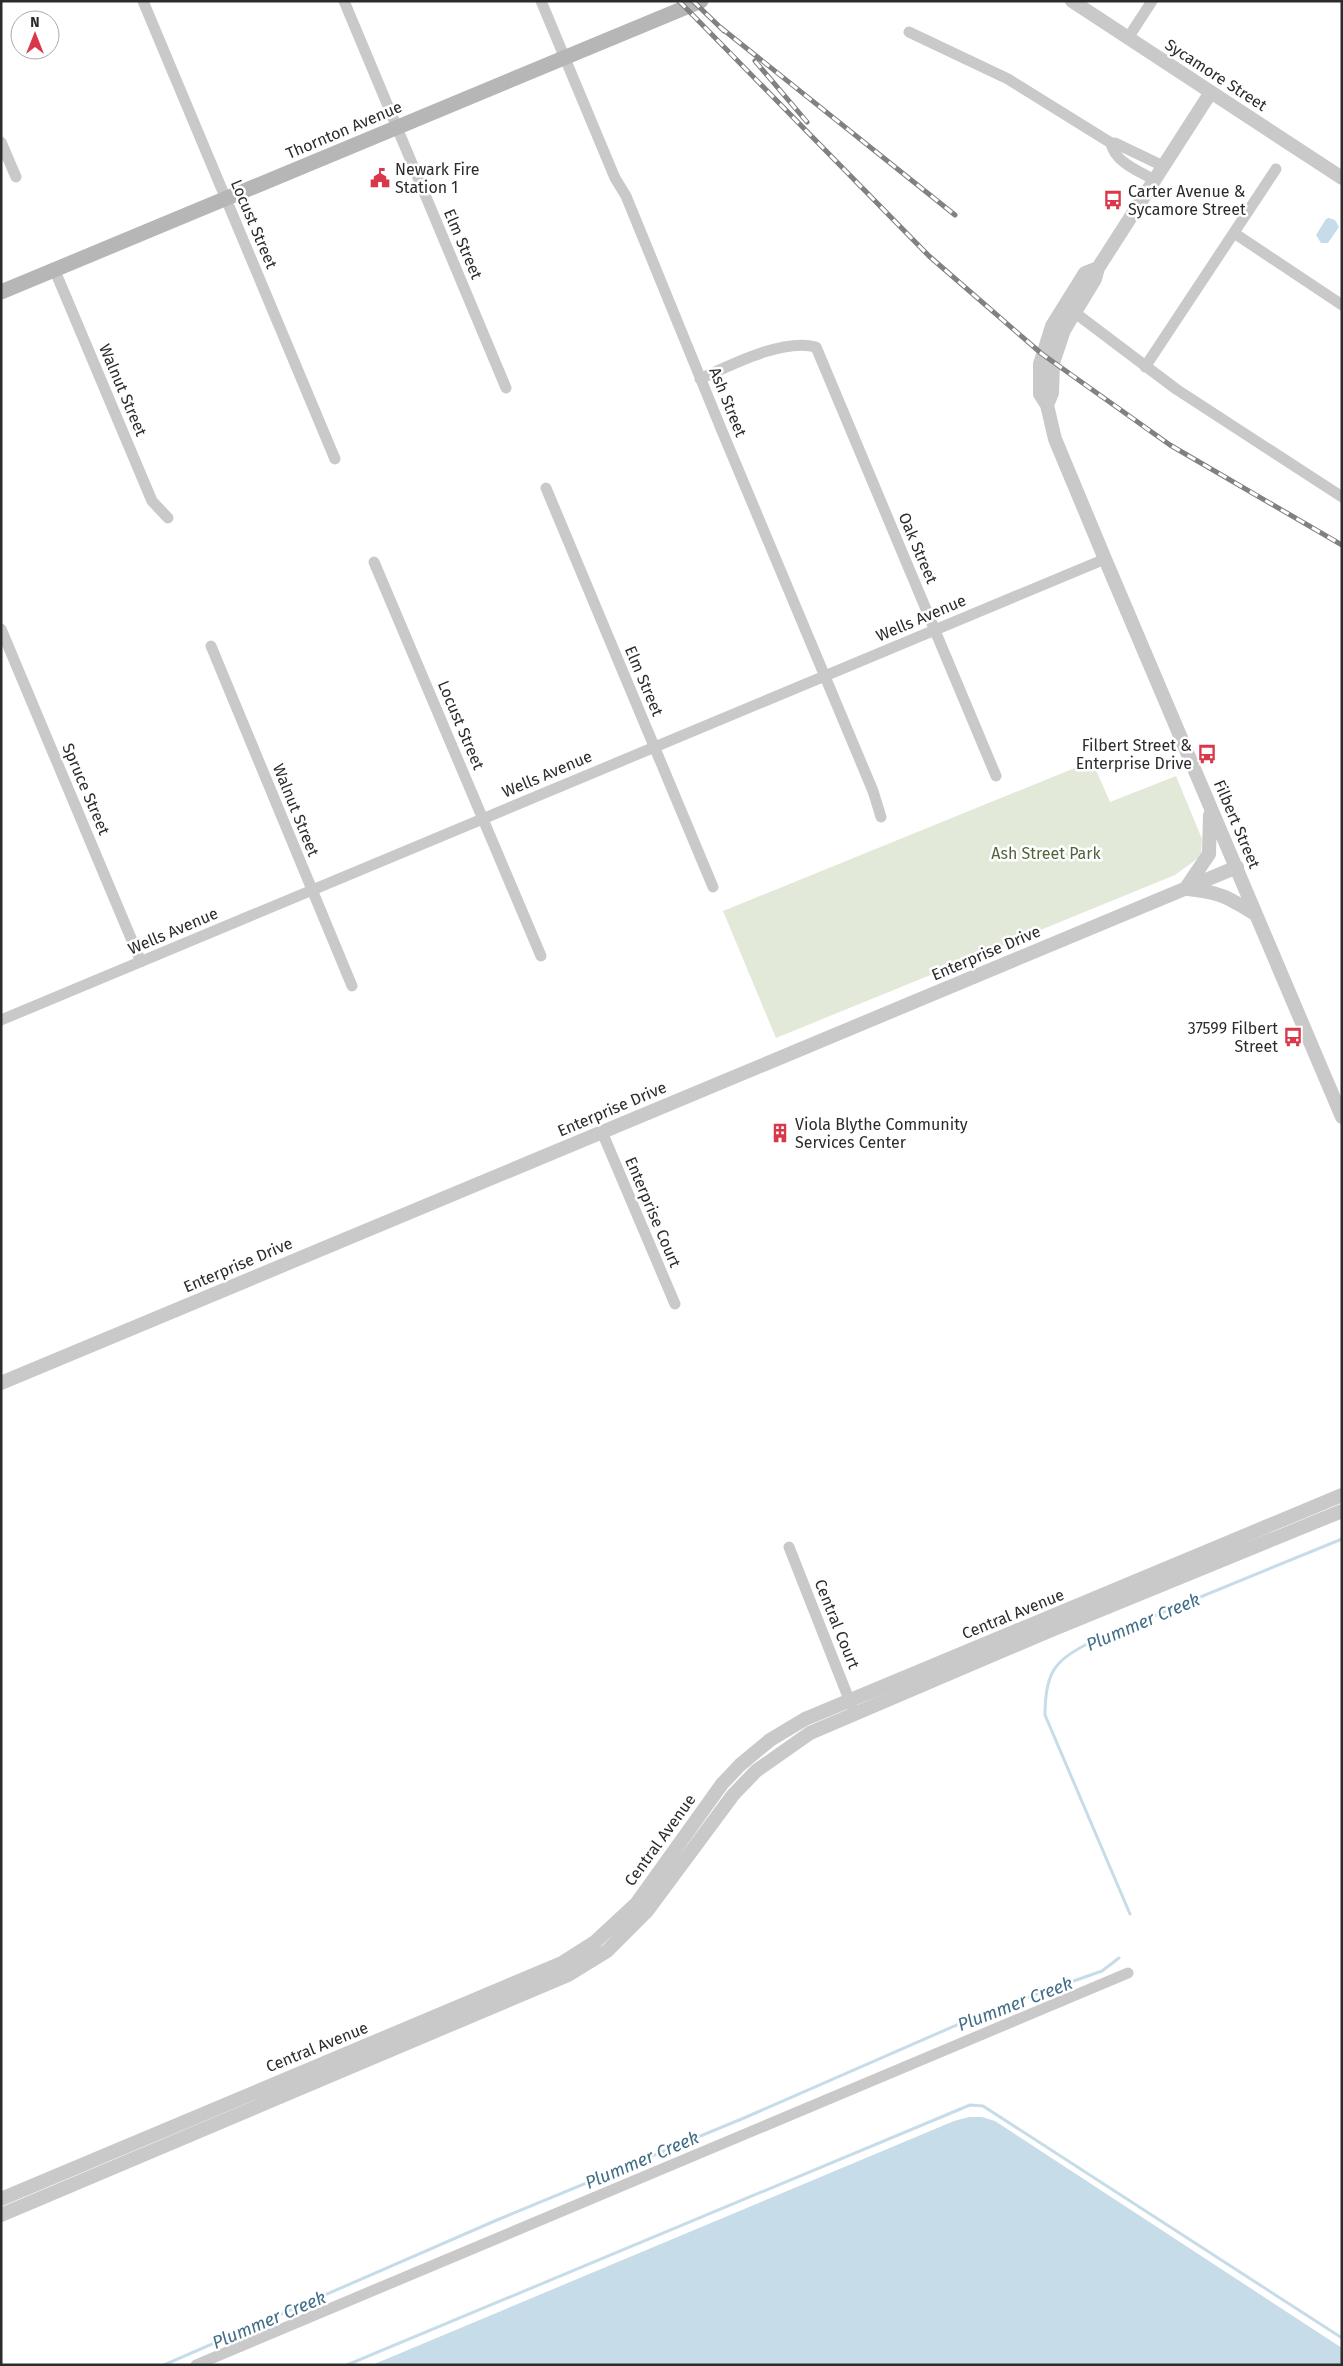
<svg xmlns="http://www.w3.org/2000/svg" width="1343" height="2366" font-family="'Fira Sans',sans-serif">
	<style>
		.green { fill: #e2e9d9 }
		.water { fill: #c6dce8 }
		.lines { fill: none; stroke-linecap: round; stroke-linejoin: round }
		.stream { stroke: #c6dce8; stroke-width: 3 }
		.minor { stroke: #c9c9c9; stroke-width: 11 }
		.tertiary { stroke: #c9c9c9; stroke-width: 14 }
		.secondary { stroke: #b6b6b6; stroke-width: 15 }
		.rail-casing { stroke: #818181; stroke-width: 5 }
		.rail { stroke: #fff; stroke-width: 3; stroke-dasharray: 9; stroke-linecap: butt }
		.labels { text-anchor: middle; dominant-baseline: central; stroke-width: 5; stroke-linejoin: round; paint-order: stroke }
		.street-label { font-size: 16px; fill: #2c2c2c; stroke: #fff }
		.poi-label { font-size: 16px; fill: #2c2c2c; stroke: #fff; text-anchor: start }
		.park-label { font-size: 16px; fill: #50643c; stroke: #fff }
		.water-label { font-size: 18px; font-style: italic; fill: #406e87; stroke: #fff }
	</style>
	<rect width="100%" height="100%" fill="#fff"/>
	<path class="green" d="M1092,761L1110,802L1176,776L1202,839L1201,856L1175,875L776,1038L723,911Z"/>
	<path class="water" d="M1329,218L1335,220L1339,227L1328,243H1321L1316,235L1326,219Z
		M969,2117H982L995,2121L1342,2348V2365H372L954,2121Z"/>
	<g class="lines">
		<path class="stream" d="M1130,1914L1045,1715C1045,1671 1055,1660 1093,1641L1342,1539
			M164,2365L497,2220L744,2118L991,2010L1102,1971L1119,1958
			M347,2365L970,2105L983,2106L1342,2338"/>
		<path class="minor" d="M143,1L335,459
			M344,1L506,388
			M541,1L615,178L626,196L722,431L873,791L881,817
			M909,32L1008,79L1111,143H1115L1163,166
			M1128,38L1152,1
			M1,142L16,177
			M1111,143C1114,162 1140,172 1155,180
			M1234,233L1342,305
			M55,271L152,501L168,518
			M1074,312L1176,389L1342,497
			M1145,367L1276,169
			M700,379C731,365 783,338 816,347L996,776
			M546,488L713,887
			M374,562L541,956
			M1,629L141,962
			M211,646L352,986
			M1,1020L1105,559
			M602,1132L675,1304
			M789,1547L852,1707
			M196,2365L1128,1973"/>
		<path class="tertiary" d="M1072,1L1342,178
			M1098,268L1085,273L1052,326L1040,364V394L1047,405L1055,439L1105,559L1342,1117
			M1047,405L1052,393L1053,363L1064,330L1095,279L1098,268L1211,92
			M1186,888L1209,854L1210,815
			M1188,889C1220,892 1229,898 1255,914
			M1,1383L1237,867
			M1,2199L562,1963L595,1942L636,1904L722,1784L740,1765L770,1740L805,1719L1342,1495
			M1,2215L568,1975L607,1951L647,1911L733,1795L756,1771L810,1733L1049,1631L1342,1511"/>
		<path class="secondary" d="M1,292L701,1"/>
		<defs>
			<path id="rail" d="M679,1L929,256L1042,354L1170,445L1342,545
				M693,1L724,31
				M720,27L955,215
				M755,61L807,122"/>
		</defs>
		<use href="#rail" class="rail-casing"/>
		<use href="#rail" class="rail"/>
	</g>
	<defs>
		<symbol id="civic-bare" viewBox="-9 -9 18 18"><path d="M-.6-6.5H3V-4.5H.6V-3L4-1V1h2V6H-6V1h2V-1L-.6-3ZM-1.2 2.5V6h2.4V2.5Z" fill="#d9374a" stroke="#fff" stroke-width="2.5" paint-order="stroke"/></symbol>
		<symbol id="bus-bare" viewBox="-9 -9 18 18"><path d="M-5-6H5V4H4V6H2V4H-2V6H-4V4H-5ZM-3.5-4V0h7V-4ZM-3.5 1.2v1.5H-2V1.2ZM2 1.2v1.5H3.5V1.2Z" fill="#d9374a" stroke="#fff" stroke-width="2.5" paint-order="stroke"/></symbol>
		<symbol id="building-bare" viewBox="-9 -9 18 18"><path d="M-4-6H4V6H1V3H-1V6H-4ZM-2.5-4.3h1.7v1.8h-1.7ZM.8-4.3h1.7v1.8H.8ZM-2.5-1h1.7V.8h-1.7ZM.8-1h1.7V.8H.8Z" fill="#d9374a" stroke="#fff" stroke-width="2.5" paint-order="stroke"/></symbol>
	</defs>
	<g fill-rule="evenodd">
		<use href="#civic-bare" x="366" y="164" width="28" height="28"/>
		<use href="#bus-bare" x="1099" y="186" width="28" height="28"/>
		<use href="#bus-bare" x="1193" y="740" width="28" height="28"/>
		<use href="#bus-bare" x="1279" y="1023" width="28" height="28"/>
		<use href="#building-bare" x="766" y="1119" width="28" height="28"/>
	</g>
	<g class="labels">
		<g class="street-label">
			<text transform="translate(1216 75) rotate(33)">Sycamore Street</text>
			<text transform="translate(344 130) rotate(-23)">Thornton Avenue</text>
			<text transform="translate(254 224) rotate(67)">Locust Street</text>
			<text transform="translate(463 244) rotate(67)">Elm Street</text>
			<text transform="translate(123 390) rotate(67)">Walnut Street</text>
			<text transform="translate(728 402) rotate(68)">Ash Street</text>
			<text transform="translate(918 548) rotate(67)">Oak Street</text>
			<text transform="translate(921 618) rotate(-23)">Wells Avenue</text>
			<text transform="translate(644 681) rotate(67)">Elm Street</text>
			<text transform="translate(461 725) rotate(67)">Locust Street</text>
			<text transform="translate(547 774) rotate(-23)">Wells Avenue</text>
			<text transform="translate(86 789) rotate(67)">Spruce Street</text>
			<text transform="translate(296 810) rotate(68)">Walnut Street</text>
			<text transform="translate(1237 824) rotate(67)">Filbert Street</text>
			<text transform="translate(173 931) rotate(-23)">Wells Avenue</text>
			<text transform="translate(986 953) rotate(-23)">Enterprise Drive</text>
			<text transform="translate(612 1109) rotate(-23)">Enterprise Drive</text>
			<text transform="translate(653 1212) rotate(67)">Enterprise Court</text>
			<text transform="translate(238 1265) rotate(-23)">Enterprise Drive</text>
			<text transform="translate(1013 1614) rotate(-22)">Central Avenue</text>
			<text transform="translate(837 1624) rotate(68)">Central Court</text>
			<text transform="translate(660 1840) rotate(-54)">Central Avenue</text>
			<text transform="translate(317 2047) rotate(-22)">Central Avenue</text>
		</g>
		<g class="poi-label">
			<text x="395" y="169">Newark Fire<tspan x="395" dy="18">Station 1</tspan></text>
			<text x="1128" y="191">Carter Avenue &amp;<tspan x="1128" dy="18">Sycamore Street</tspan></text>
			<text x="1192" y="745" text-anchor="end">Filbert Street &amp;<tspan x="1192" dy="18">Enterprise Drive</tspan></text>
			<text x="1278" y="1028" text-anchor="end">37599 Filbert<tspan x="1278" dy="18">Street</tspan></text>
			<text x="795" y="1124">Viola Blythe Community<tspan x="795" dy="18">Services Center</tspan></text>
		</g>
		<g class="park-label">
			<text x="1046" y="853">Ash Street Park</text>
		</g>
		<g class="water-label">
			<text transform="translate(1143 1622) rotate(-23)">Plummer Creek</text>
			<text transform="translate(1015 2004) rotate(-21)">Plummer Creek</text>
			<text transform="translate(642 2160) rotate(-23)">Plummer Creek</text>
			<text transform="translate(269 2320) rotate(-23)">Plummer Creek</text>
		</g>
	</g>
	<rect width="1343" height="2366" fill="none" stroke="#2c2c2c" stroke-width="5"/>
	<g transform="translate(35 35)"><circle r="24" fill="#ffffff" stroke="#ababab"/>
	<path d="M0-4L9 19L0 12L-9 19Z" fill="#d9374a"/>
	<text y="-8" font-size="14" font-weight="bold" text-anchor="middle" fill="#2c2c2c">N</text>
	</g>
</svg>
